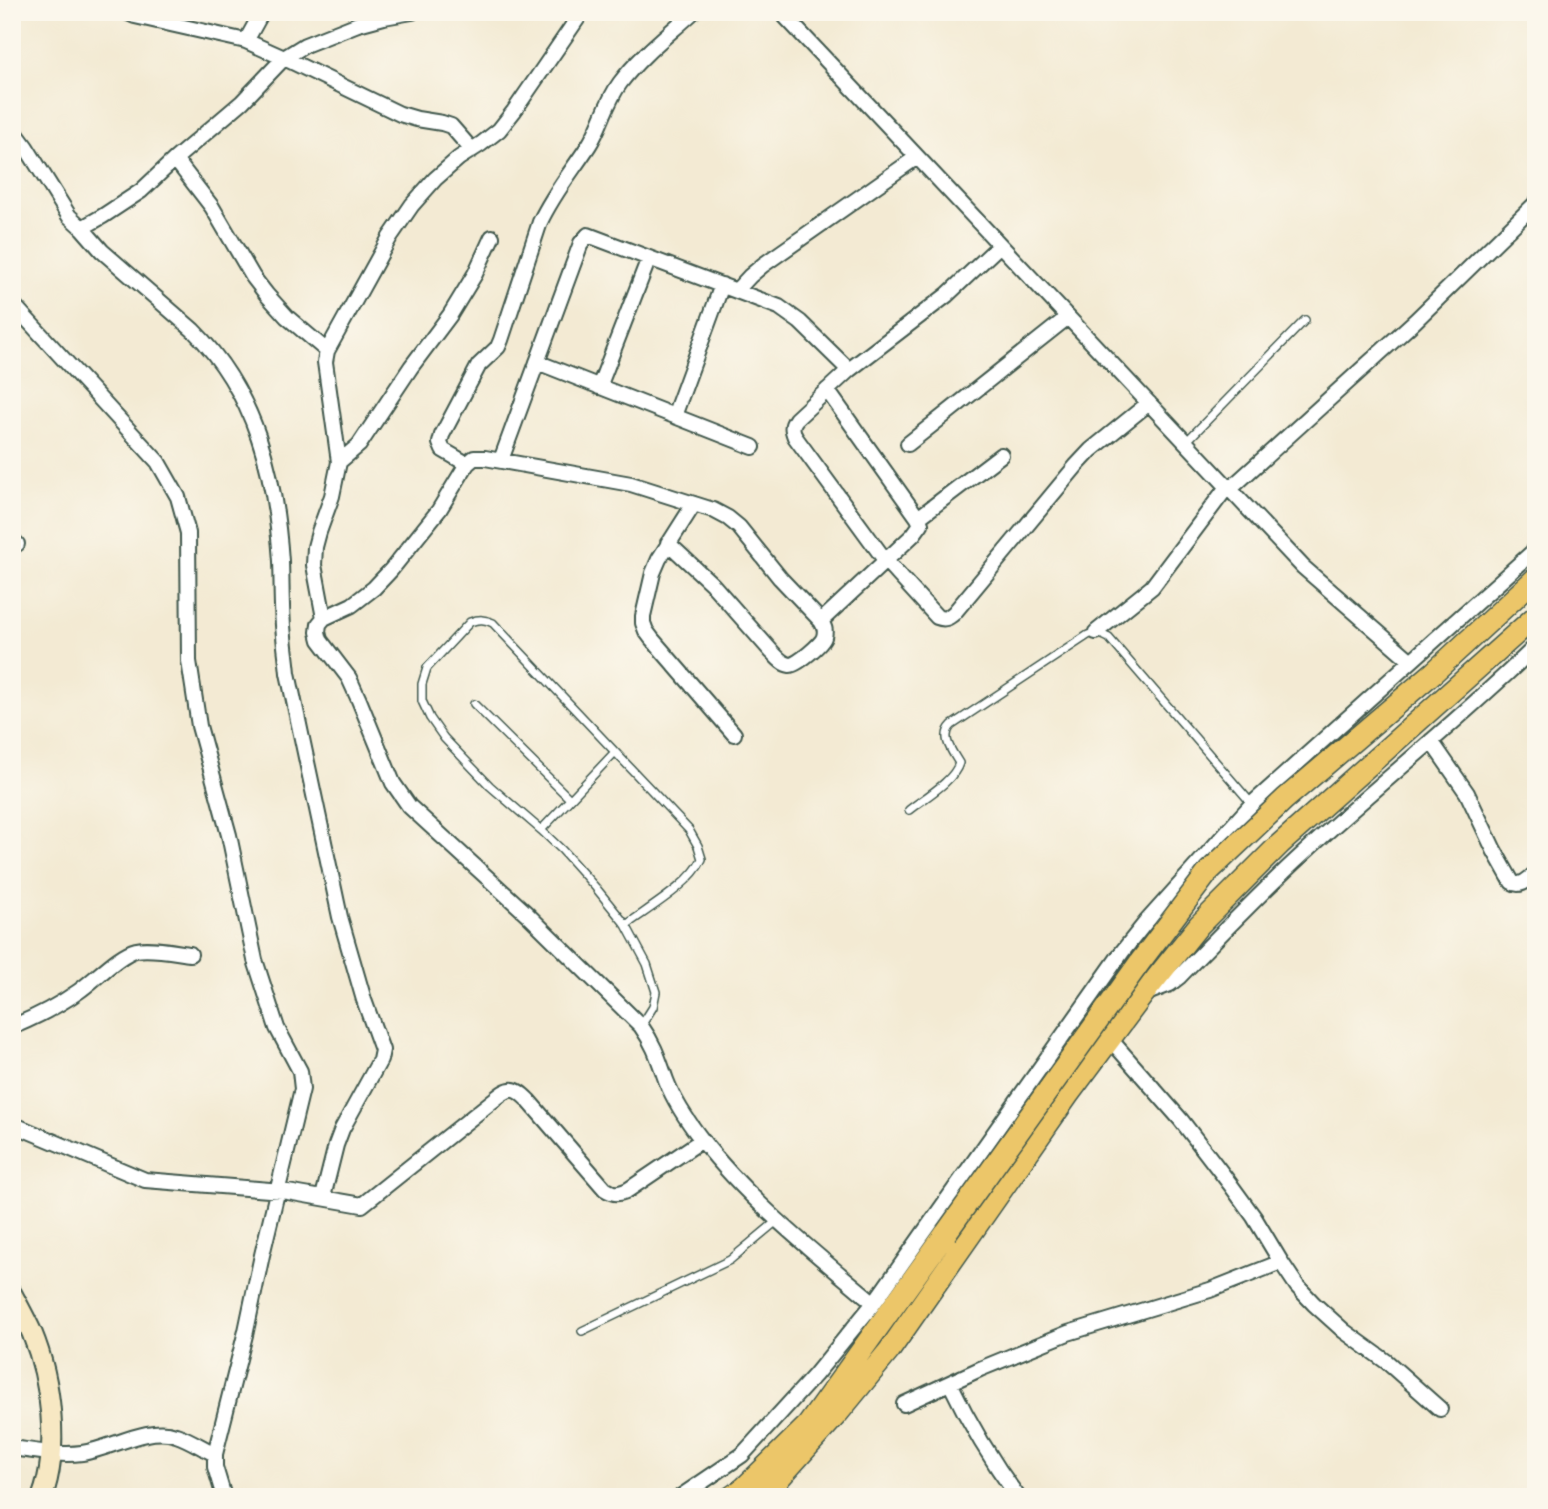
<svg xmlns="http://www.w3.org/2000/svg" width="1548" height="1509" font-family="'Gentium Book Plus',serif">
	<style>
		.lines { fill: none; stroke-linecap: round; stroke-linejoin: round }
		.lane-casing { stroke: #3f574c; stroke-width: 10 }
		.street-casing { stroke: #3f574c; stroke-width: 18 }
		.secondary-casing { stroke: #3f574c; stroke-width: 23 }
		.primary-casing { stroke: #3f574c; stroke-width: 24 }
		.lane { stroke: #fff; stroke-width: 7 }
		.street { stroke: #fff; stroke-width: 14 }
		.secondary { stroke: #f7e8c3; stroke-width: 19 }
		.primary { stroke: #ecc669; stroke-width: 21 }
		.primary-bridge-casing { stroke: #3f574c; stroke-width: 24; stroke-linecap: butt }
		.primary-bridge { stroke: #ecc669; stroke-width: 21 }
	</style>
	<rect width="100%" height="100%" fill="#fbf7ec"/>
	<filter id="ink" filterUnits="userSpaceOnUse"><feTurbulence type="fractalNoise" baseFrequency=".0143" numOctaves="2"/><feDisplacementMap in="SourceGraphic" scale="14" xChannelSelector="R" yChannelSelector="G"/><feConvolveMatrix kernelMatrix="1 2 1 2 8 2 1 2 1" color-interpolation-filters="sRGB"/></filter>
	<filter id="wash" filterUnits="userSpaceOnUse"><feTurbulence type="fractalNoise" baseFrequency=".00686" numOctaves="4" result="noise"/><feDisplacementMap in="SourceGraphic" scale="28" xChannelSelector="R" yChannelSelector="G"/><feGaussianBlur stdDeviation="1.57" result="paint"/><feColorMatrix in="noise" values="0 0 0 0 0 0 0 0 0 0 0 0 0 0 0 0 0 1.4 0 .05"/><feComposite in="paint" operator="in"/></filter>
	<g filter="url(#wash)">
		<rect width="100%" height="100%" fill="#f3ead3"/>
	</g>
	<g filter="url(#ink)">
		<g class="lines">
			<defs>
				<path id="lane" d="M1186,442L1305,320
					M474,704L570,799
					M909,810C924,798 954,781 959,763C952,751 940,737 952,725L1088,635L1096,632L1109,638L1252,804
					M541,830L615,752
					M626,925C649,908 691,884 702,859L698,846L689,830L493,623C485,619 479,619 470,622L427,668L422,684V701L430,718L444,738L490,786L541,830L562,850L596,888L626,925L647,964L656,992L653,1007L641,1026
					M582,1331L730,1260L778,1220"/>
				<path id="street" d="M126,12L135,16L246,41L284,58L400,114L417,119L442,123L451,126L472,150
					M781,12L1303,567L1410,660
					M246,41L262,12
					M12,128L26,147L69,216L82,228L102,251L193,330C256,393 275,474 281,561C282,586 281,611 284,636C285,649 287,661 288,673L340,917L364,1000L382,1050L380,1060L342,1129L336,1145L323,1197
					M175,159L212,207L253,277L267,295L287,317L327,351
					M82,228L103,216L141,191L175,159L242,102L284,58L305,45L358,24L384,17L412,12
					M1000,245L947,295L849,370L796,419C791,426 792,429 795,437L885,560L937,617C945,620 948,618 954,613L1076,466L1091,450L1149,403
					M737,290L750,276L763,265L917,157
					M12,303L158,462L178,497L188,533L189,661L199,726L229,835L255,960L277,1028L300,1071L302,1089L262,1255L246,1331L215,1454V1467L224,1497
					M537,362L753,447
					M599,387L649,258
					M674,416L722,285
					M908,444L1068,317
					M501,460L581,243L588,235L779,307L800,322L849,370
					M339,462L359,445L411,367L450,315L475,274L492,237
					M467,464L443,450L440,443L442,435L479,365L498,347L501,340L540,222C553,194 572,171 589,145C601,126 606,102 620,83C640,56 668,35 693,12
					M694,504L659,559L653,573L643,616V623L646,631L652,639L734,734
					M918,518L1001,455
					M12,539L17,544
					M668,543L712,584L772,652C777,657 782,664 790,665C797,665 822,644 824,637C826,630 824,626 821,621L780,578L739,527L728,518L713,510L631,484L485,458H474L467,464L439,510L391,570L374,588L352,605L324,618L319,624L318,632L320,640L349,678L359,700L393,783L409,806L526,913L641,1026C655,1046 658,1058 666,1080C674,1101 688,1122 702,1140C749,1201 815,1253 874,1303
					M324,618L314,565L315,547L319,532L332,496L339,462L325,362L327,351L390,237L412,205L435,179L459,158L481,144L499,130L514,111L582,12
					M821,621L913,535L921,524L918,518L827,390
					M1096,632L1152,587L1227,487L1230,489L1415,321L1536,203
					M1431,741L1467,793L1494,850L1512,882C1521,888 1528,879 1536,873
					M1147,993L1170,984L1179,977C1220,935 1261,892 1304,853C1380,783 1462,718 1536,646
					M12,1027C36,1017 58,1006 79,991C95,980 119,954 136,950C151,947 175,952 190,954
					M1110,1039L1181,1120L1230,1184L1254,1217L1281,1262L1297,1286L1314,1304L1344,1331L1387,1362L1440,1409
					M12,1124L145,1180L282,1191L362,1205L495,1099C510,1087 514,1086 528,1100L605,1189C614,1195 619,1194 628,1190L702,1140
					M950,1383C969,1423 991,1460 1018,1497
					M904,1404L980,1369L1068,1333L1210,1290L1281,1262
					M12,1448C35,1451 60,1456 82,1453C111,1449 147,1425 176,1435C189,1439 202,1448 215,1454
					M775,1483L787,1497
					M680,1497L742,1455L815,1375L874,1303L1122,952L1146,922L1252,804L1536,549"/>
				<path id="secondary" d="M12,1294C19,1307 26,1320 32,1333C51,1379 60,1450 42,1497"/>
				<path id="primary" d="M731,1497L744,1488L808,1425L946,1233
					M758,1497L775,1483L838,1413L889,1351L1068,1095L1142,996L1199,925L1280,844L1536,616"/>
			</defs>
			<use href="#lane" class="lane-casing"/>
			<use href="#street" class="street-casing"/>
			<use href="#secondary" class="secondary-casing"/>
			<use href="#primary" class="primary-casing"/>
			<use href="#lane" class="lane"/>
			<use href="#street" class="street"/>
			<use href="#secondary" class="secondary"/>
			<use href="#primary" class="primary"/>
			<defs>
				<path id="primary-bridge" d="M946,1233L1140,962L1209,871L1285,799L1433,673L1536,578"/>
			</defs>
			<use href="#primary-bridge" class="primary-bridge-casing"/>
			<use href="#primary-bridge" class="primary-bridge"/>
		</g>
	</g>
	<rect width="1548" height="1509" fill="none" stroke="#fbf7ec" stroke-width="42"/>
</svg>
